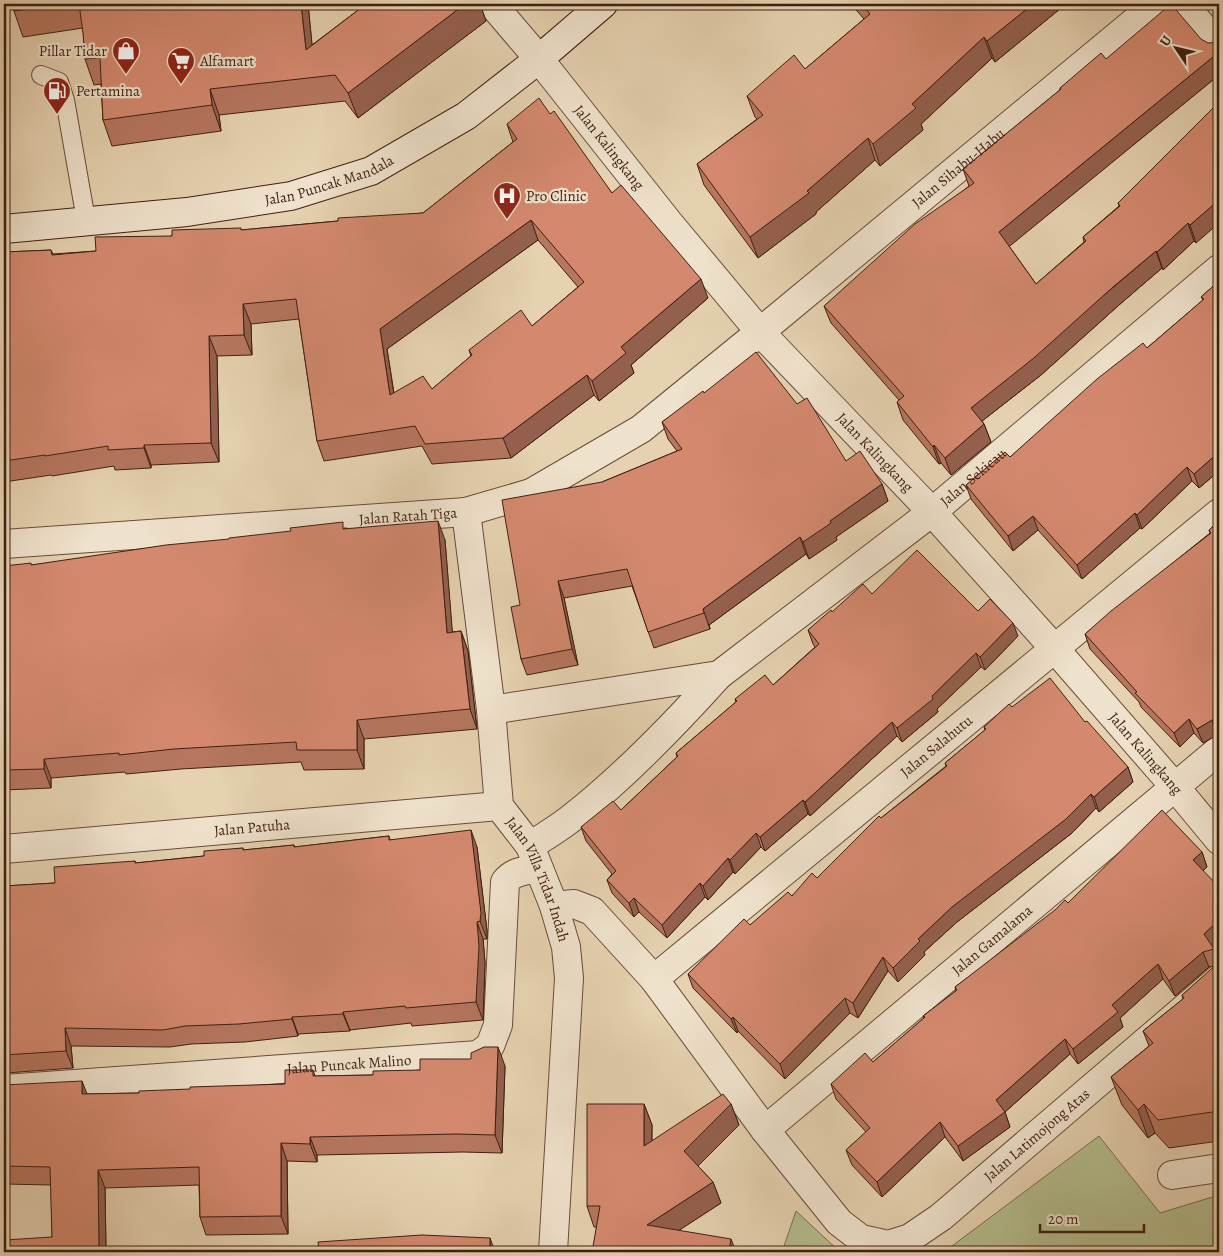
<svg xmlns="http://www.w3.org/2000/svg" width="1223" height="1256" font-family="Alegreya,serif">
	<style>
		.green { fill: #b4bc8d; stroke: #7a6e4f }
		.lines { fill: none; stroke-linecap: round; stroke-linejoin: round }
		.service-casing { stroke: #694c39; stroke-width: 20 }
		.minor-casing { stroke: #694c39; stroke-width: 30 }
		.secondary-casing { stroke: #3f1f11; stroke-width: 30 }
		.service { stroke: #efe2cc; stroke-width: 18 }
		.minor { stroke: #efe2cc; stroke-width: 28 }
		.secondary { stroke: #efe2cc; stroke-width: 28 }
		.wall { fill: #b6765f; stroke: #3f1f11; fill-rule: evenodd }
		.shaded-wall { fill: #94604e; stroke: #3f1f11 }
		.building { fill: #d4896f; stroke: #3f1f11; fill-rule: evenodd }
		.labels { text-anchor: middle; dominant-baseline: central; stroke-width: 4.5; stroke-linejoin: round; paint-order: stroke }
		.poi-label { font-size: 15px; fill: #3f1f11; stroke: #efe2cc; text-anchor: start }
		.street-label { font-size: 15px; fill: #3f1f11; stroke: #efe2cc }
	</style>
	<rect width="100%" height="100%" fill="#e6d2b1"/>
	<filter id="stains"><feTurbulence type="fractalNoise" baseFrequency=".004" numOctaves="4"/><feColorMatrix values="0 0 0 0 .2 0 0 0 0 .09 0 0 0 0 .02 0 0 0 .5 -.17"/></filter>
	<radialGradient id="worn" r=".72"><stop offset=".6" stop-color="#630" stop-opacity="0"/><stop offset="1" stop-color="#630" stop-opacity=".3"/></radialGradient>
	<path class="green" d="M1099,1136L1160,1213L1219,1195V1252H944Z
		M796,1211L840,1252H782Z"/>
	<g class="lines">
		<defs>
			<path id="service" d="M41,75L59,82L65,100L86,220"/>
			<g id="minor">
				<path id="s1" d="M492,4L539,59L669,223L760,332L932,512L1054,648L1175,787L1219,840"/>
				<path d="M1183,4L1219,46"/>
				<path id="s2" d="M466,512L491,710L499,806L530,846L554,906L566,947L569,978L553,1252"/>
				<path id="s3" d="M4,544L466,512L531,493L641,429L760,332L1156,4"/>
				<path id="s4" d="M719,675L932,512L1219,269"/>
				<path d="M491,710L719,675C674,725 627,774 574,816C561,827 545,836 530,846"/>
				<path id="s5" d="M4,849L499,806"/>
				<path id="s6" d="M554,906L574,904L592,911L654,979L765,1130L839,1222L861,1239L888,1245L910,1238L941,1217L1219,979"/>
				<path id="s7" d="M654,979L1219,513"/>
				<path id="s8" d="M4,1089L478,1055L490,1046L498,1025L505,882C513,871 525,871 538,868"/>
				<path id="s9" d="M765,1130L1219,750"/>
				<path d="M1172,1175L1219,1168"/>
			</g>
			<g id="secondary">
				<path id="s10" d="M4,229L187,212L291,196L371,171L466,116L539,59L603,4"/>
			</g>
		</defs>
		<use href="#service" class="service-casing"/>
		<use href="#minor" class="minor-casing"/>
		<use href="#secondary" class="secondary-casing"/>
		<use href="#service" class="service"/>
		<use href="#minor" class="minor"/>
		<use href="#secondary" class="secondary"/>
	</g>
	<path class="wall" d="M13,4H308L312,45L366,4H480L486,21L358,118L345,101L219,115L221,131L112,146L103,120L101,84L94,85L85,59L83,28L23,37L14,11Z
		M851,4H1066L995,62L992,58L921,124L923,130L880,166L875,160L816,212V214L758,258L704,185L697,164L757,119L755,117L747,96L805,69L864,19Z
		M1106,59L1219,75L1009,246L1036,284L1084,242L1083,237L1119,206L1118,203L1219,102L1196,243L1194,241L1163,270L1162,268L1119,305L1041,375L982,421L984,424L991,442L951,475L941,463L939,464L903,420L897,402L899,400L831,323L824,306L969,186L963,169L1060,90V88Z
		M550,114L612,193L708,298L631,365L634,373L599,401L594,395L511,458L432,464L422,446L324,461L317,441L299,319L251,324L252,355L217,356L219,462L151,465V468L115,470L114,466L52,476L51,475L4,482V249L5,252L51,250L53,254L96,251L172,236L242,230L423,213L513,142L507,124ZM538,240L578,287L532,326L469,350L471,356L432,389L394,393L387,349Z
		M1219,281V471L1199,488L1192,481L1142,529L1140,528L1082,579L1038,530L1013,551L971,499L966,485L1010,457L1147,348L1203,300L1201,297Z
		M704,393L797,404L846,461L882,484L888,501L836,537L837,540L809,559L806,554L709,625L710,629L654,648L632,586L564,598L578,665L527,675L521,659L520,605L602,482L677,451L668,439L662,422Z
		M1219,521V735H1217L1203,743L1194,733L1180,747L1141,707L1139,702L1090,649L1085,634L1210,533L1209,530Z
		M345,528L445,540L452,632L461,631L468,651L477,729L364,739V769L304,770L301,762L181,769L126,774L125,772L51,778V788L4,790V566L32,565Z
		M872,594L978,611L1018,636L985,670L981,667L937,709L938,712L902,742L897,736L810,816L808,814L765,851L761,847L735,874L733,872L708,900L705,897L667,938L639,912L634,917L612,893L607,880L612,874L586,841L581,827L621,810L677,757L676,753L736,702L735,699L773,685L815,647L813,644L808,630L832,612Z
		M1012,707L1085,722L1128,767L1133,782L1099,812L1096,808L1072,833L957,922L924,952L925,955L898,982L888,971L858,1018L850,1013L785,1079L738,1031L737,1033L693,988L688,974L750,925L817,878L881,818L946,766L945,763L985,730L984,727Z
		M389,836L390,840L477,847L487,931V939H483L485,963L483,1020L412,1026L411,1023L350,1030V1031L298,1034V1036L245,1042L191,1044L170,1047L71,1046L73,1068L6,1073L4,1068V886L55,883L135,861L136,863L204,856L243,848V850L294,845L295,847Z
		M1202,852L1207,867L1203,871L1213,946L1214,949L1219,962V1141L1169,1148L1155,1133L1148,1138L1122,1105L1111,1077L1149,1046L1143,1031L1183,999L1182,995L1217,965L1209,967L1175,996L1163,979L1120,1018L1123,1027L1078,1064L1070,1054L1005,1112L1010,1127L963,1161L945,1137L882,1197L852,1165L846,1150L866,1132L836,1099L831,1084L873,1062L924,1018L923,1016L956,991L955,987L1068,903Z
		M505,1066L502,1153L463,1152L317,1155V1162L287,1161L288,1234L206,1235L200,1217L199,1185L105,1188L106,1252H4L52,1237L51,1185L4,1184V1085L87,1094L139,1093L285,1084L313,1070L315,1076L373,1075L420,1070Z
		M644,1104L652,1125V1141L731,1104L739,1125L698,1166L713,1182L721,1203L679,1230L594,1227L587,1206Z"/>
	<path class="shaded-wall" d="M301,4H308L315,75L306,50Z
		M465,4H480L486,21L358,118L348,93Z
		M1033,4H1066L995,62L987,41Z
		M984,37L992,58L921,124L923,130L880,166L873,144L912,104Z
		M1219,52V75L1005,250L999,232Z
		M210,89L219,115L221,131L212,105Z
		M868,138L875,160L816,212V214L758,258L750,237L807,191Z
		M1219,200V223L1196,243L1190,225Z
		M531,220L538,240L387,349L397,415L390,395L380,329Z
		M1188,223L1194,241L1163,270L1157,252Z
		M1156,251L1162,268L1119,305L1041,375L977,425L971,408Z
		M701,279L708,298L631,365L634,373L599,401L592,381L621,347Z
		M243,304L251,324L252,355L244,335Z
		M209,336L217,356L219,462L211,443Z
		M587,375L594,395L511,458L503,438Z
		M984,424L991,442L951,475L945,458Z
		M144,445L151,465V468L144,448Z
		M934,445L941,463L939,464L933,447Z
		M1219,452V471L1199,488L1194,474Z
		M1187,467L1192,481L1142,529L1137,515Z
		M882,484L888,501L836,537L837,540L809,559L803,542L830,521Z
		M1135,513L1140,528L1082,579L1077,565Z
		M1033,516L1038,530L1013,551L1008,536Z
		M438,521L445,540L454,652L447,633Z
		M800,537L806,554L709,625L710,629L703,609Z
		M558,581L564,598L578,665L572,649Z
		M1013,623L1018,636L985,670L980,657Z
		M461,631L468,651L477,729L470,709Z
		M976,653L981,667L937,709L938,712L902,742L897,728L932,696Z
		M1189,719L1194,733L1180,747L1174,733Z
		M357,720L364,739V769L357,750Z
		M1212,720L1217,735L1203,743L1197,729Z
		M892,722L897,736L810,816L805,802Z
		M44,759L51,778V788L44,769Z
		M1128,767L1133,782L1099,812L1094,797Z
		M1091,794L1096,808L1072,833L957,922L924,952L925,955L898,982L893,968L918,939L952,907Z
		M803,800L808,814L765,851L760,837Z
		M471,830L477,847L487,931V939L480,921Z
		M756,833L761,847L735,874L730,860Z
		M1202,852L1207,867L1198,875L1193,860Z
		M728,858L733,872L708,900L703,886Z
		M700,883L705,897L667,938L662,925Z
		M634,898L639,912L634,917L629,903Z
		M1219,920V940L1210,949L1204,934Z
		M477,922L483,939L485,963L483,1020L476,1002Z
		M1203,952L1209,967L1175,996L1169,981Z
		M883,957L888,971L858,1018L853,1003Z
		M1158,964L1163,979L1120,1018L1123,1027L1078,1064L1073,1049L1112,1005Z
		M845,998L850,1013L785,1079L780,1064Z
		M343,1012L350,1030V1031L343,1014Z
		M292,1017L298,1034V1036L292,1019Z
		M733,1017L738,1031L737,1033L731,1019Z
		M65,1028L71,1046L73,1068L66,1051Z
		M1065,1039L1070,1054L1005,1112L1010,1127L963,1161L958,1146L996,1100Z
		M498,1047L505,1066L502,1153L495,1135Z
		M82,1081L89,1099L82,1094Z
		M644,1104L652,1125L651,1167L644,1146Z
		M731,1104L739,1125L692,1172L684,1151Z
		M1144,1104L1155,1133L1148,1138L1138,1110Z
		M940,1122L945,1137L882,1197L877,1182Z
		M310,1137L317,1155V1162L310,1144Z
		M281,1143L287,1161L288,1234L281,1216Z
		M98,1170L105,1188L106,1252H99Z
		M713,1182L721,1203L655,1246L647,1225Z
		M490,1238L495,1252H490Z
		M731,1239L736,1252H729Z"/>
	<path class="building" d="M13,4H68L14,11Z
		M79,4H301L306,50L366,4H465L348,93L335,75L210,89L212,105L103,120L100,58L85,59L83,33Z
		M862,4H1033L987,41L984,37L912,104L916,108L873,144L868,138L807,191L809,193L750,237L697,164L763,115L747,96L794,55L805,69L870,14Z
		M1171,4L1201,39L1208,43L1219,42V52L999,232L1036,284L1086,241L1083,237L1120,206L1118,203L1219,102V200L1190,225L1188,223L1157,252L1156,251L1113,287L1035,357L971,408L984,424L945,458L934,445L933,447L897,402L904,396L824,306L915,224L974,183L963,169L1061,89L1060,88L1101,53L1106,59Z
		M539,98L550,114L554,111L612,193L621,185L701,279L621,347L626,353L592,381L587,375L503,438L425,444L415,426L317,441L296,299L243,304L244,335L209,336L211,443L144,445V448L108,450V446L45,456V455L4,461V252L51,250L52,255L96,251L95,237L172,236V230L241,228V230L338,221V218L423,213L517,139L507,124ZM531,220L584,282L532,326L521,310L469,350L472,355L432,389L423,376L390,395L380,329Z
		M1219,281V452L1194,474L1187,467L1137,515L1135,513L1077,565L1033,516L1008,536L966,485L1005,452L1010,457L1097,379L1143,343L1147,348L1204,299L1201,297Z
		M756,352L797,404L807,398L846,461L860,451L882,484L830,521L831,523L803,542L800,537L703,609L704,613L648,632L627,569L558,581L572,649L521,659L511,607L520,605L502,500L602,482L682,449L662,422L703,391L704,393Z
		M438,521L447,633L461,631L470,709L357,720V750H297L296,742L174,749L119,755V753L44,759V769L4,770V566L31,563V565L166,545L229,539V538L291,531L290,528L343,522V529Z
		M1219,521V721L1212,720L1197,729L1189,719L1174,733L1135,693L1137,692L1085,634L1111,611L1211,533L1209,530Z
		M917,550L978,611L990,599L1013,623L980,657L976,653L932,696L933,699L897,728L892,722L805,802L803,800L760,837L756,833L730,860L728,858L703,886L700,883L662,925L634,898L629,903L607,880L616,871L581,827L613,801L621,810L678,756L676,753L737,701L735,699L765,675L773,685L819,644L808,630L831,610L832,612L863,584L872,594Z
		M1050,678L1085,722L1087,721L1128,767L1094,797L1091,794L1066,819L952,907L918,939L920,941L893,968L883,957L853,1003L845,998L780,1064L733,1017L731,1019L688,974L744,919L750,925L788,892L792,896L812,873L817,878L879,816L881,818L947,766L945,763L986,729L984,727L1009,704L1012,707Z
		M1162,810L1202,852L1193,860L1219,887V920L1204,934L1214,949L1203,952L1169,981L1158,964L1112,1005L1118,1012L1073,1049L1065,1039L996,1100L1005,1112L958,1146L940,1122L877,1182L846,1150L870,1128L831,1084L865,1053L873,1062L925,1017L923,1016L957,990L955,987L1055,910L1065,900L1068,903Z
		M471,830L481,913L480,921L477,922L479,946L476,1002L406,1008L405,1006L343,1012V1014L292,1017V1019L239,1024L185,1026L163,1030L65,1028L66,1051L4,1055V886L55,883L54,867L135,861V863L204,856V851L243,848V850L294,845V847L389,836V840Z
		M1219,962V1111L1158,1120L1144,1104L1138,1110L1111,1077L1153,1043L1143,1031L1184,998L1182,995Z
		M484,1047H498L495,1135L456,1134L310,1137V1144L281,1143V1216L200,1217L199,1167L98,1170L99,1252H4V1240L52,1237L50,1167L4,1166V1085L82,1081V1094L139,1093V1091L190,1089V1087L285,1084V1070H313V1076L373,1075V1071L420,1070V1059H471V1053Z
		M723,1094L731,1104L684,1151L713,1182L647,1225L731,1239L729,1252H592L600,1206H587V1104H644V1146Z
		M422,1235L490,1238V1252H319L318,1242Z"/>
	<defs>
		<symbol id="shop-pin" viewBox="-11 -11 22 30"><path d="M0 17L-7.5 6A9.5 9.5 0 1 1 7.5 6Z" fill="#8f2418" stroke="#efe2cc"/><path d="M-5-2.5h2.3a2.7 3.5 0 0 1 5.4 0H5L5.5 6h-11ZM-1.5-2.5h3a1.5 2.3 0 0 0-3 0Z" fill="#fff"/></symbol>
		<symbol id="supermarket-pin" viewBox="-11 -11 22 30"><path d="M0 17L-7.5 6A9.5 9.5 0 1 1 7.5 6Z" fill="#8f2418" stroke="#efe2cc"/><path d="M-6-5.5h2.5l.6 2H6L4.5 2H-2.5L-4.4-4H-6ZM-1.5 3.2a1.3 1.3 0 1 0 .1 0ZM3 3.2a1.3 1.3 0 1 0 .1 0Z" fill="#fff"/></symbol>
		<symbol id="fuel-pin" viewBox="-11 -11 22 30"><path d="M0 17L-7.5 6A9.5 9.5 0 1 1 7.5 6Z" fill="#8f2418" stroke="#efe2cc"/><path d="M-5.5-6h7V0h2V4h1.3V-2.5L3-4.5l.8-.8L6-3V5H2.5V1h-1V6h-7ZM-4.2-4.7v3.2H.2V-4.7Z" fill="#fff"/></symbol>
		<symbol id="hospital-pin" viewBox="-11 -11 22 30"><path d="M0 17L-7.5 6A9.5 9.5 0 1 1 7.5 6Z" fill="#8f2418" stroke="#efe2cc"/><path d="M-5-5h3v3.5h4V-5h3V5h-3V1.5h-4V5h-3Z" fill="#fff"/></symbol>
	</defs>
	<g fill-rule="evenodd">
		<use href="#shop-pin" x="110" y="35" width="32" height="43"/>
		<use href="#supermarket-pin" x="165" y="45" width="32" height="43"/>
		<use href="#fuel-pin" x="41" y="75" width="32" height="43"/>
		<use href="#hospital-pin" x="491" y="180" width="32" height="43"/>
	</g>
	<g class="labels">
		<g class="poi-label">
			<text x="107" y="51" text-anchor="end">Pillar Tidar</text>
			<text x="200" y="61">Alfamart</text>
			<text x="76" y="91">Pertamina</text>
			<text x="526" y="196">Pro Clinic</text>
		</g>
		<g class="street-label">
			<text stroke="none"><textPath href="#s1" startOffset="185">Jalan Kalingkang</textPath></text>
			<text stroke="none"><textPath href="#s3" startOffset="1069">Jalan Sihabu-Habu</textPath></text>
			<text stroke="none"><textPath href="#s10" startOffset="330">Jalan Puncak Mandala</textPath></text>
			<text stroke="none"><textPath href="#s1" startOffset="590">Jalan Kalingkang</textPath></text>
			<text stroke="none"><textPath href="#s4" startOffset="322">Jalan Sekicau</textPath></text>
			<text stroke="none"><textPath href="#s3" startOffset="405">Jalan Ratah Tiga</textPath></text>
			<text stroke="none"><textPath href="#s7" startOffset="366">Jalan Salahutu</textPath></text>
			<text stroke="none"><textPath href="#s1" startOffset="995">Jalan Kalingkang</textPath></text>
			<text stroke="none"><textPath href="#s5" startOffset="249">Jalan Patuha</textPath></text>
			<text stroke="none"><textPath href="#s2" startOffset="380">Jalan Villa Tidar Indah</textPath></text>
			<text stroke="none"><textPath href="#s9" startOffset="296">Jalan Gamalama</textPath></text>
			<text stroke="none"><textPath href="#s8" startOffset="346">Jalan Puncak Malino</textPath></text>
			<text stroke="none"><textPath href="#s6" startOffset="679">Jalan Latimojong Atas</textPath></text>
		</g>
	</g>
	<rect width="1223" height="1256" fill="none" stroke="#e6d2b1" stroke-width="20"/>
	<rect x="5" y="5" width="1213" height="1246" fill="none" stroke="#3f1f11" stroke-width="2.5"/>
	<rect x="10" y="10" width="1203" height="1236" fill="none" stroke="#3f1f11"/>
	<g transform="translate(1176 48) rotate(305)" stroke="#efe2cc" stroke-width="4" paint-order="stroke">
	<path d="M0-4L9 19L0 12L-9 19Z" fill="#3f1f11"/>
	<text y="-8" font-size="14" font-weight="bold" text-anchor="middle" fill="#3f1f11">U</text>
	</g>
	<path d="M1040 1224v8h104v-8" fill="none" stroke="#3f1f11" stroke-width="2.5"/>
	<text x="1048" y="1224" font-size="15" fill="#3f1f11" stroke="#efe2cc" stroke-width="4" paint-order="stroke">20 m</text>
	<rect width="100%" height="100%" filter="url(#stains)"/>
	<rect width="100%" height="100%" fill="url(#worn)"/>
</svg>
